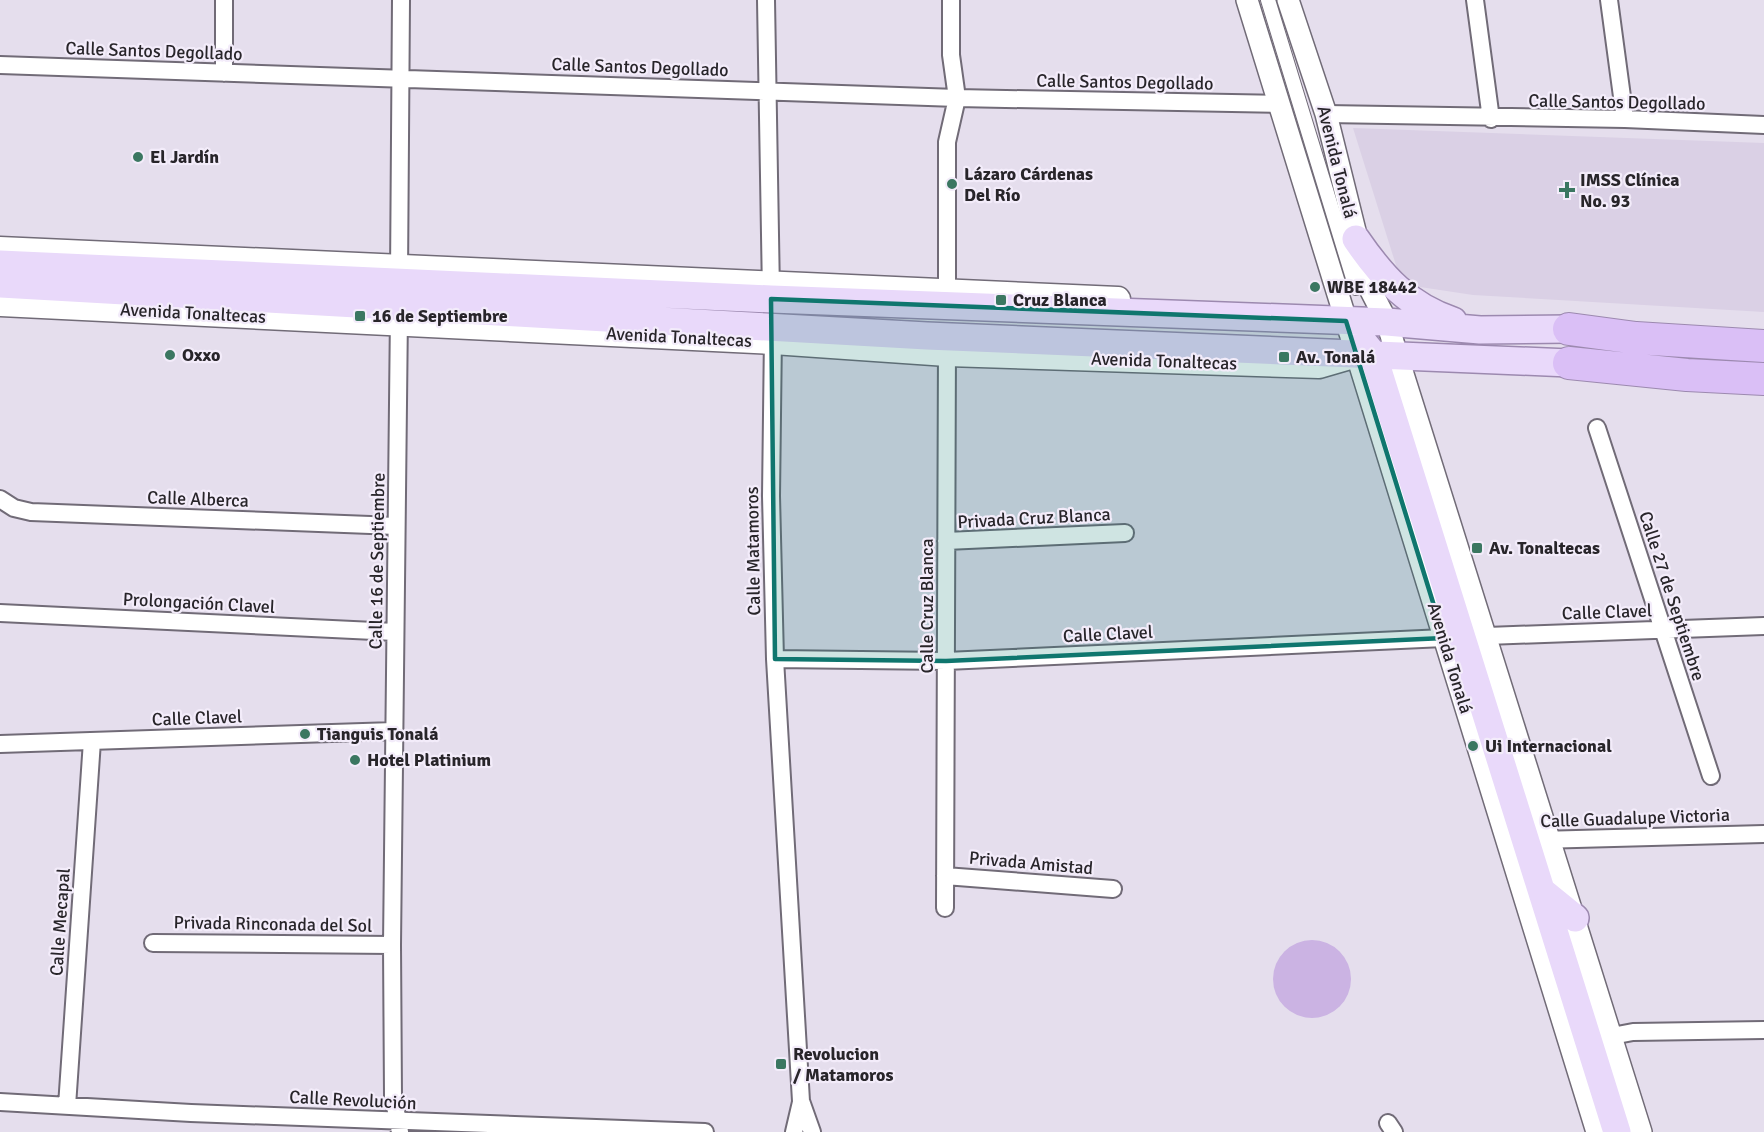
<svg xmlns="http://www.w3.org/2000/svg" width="1764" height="1132" font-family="Signika,sans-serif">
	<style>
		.built { fill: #dad0e5 }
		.green { fill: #cbb3e3 }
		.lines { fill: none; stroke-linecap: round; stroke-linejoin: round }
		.pedestrian-casing { stroke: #716b77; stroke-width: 16 }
		.minor-casing { stroke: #716b77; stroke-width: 20 }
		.tertiary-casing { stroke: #716b77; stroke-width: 24 }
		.secondary-casing { stroke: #716b77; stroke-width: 27 }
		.primary-casing { stroke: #9c89af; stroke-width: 30 }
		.motorway-casing { stroke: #9c89af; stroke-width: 34 }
		.pedestrian { stroke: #fff; stroke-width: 14 }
		.minor { stroke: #fff; stroke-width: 16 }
		.tertiary { stroke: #fff; stroke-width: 21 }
		.secondary { stroke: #fff; stroke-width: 24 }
		.primary { stroke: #e9d9fa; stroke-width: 27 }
		.motorway { stroke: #dabff6; stroke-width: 32 }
		.marked { fill: #0f766e; fill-opacity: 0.2; stroke: #0f766e; stroke-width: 4.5; stroke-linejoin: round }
		.poi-dot { fill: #3b7761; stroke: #f3ecfa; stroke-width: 2 }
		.labels { text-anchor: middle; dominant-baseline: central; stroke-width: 4.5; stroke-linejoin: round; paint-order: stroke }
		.street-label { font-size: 18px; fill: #28252a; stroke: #f3ecfa }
		.poi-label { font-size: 18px; font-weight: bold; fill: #28252a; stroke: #f3ecfa; text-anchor: start }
	</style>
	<rect width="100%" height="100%" fill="#e5deed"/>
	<path class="built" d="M1353,128L1764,143V312L1473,295L1420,287L1400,278Z"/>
	<path class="green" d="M1273 979a39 39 0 1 1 78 0a39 39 0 1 1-78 0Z"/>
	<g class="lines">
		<defs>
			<path id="pedestrian" d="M1268,0L1356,288"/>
			<path id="minor" d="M766,0L771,293
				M1475,0L1491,119
				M1609,0L1625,119
				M0,65L957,98L1279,104
				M224,73V0
				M1326,114L1625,119L1764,125
				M399,275L401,0
				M947,301V142L957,98L951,55V0
				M399,313L392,945L393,1096L400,1132
				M773,334L771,496L775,659L801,1101L812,1132
				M1597,428L1711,776
				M0,499L14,508L31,512L396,526
				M946,541L1125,533
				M0,613L395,632
				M1487,636L1764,626
				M775,659L946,661L1444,638
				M0,744L394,731
				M1539,840L1764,834
				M945,876L1113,889
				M945,908L947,344
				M153,943L392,945
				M1612,1036L1633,1032L1764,1030
				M0,1102L191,1113L705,1132
				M67,1106L92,741
				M1388,1123L1394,1132
				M794,1132L801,1102"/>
			<path id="tertiary" d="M1247,0L1597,1132
				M1288,0L1326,114L1369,287L1387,322L1397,355L1641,1132"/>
			<path id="secondary" d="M0,249L1118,299
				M0,304L773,342L947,354L1319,366L1350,357"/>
			<path id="primary" d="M1356,239C1382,277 1408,306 1453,321
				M0,264L771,299L1387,322L1480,330L1569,329
				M0,284L927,336L1569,363
				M1364,343L1373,354L1617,1132
				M1543,892L1575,918"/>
			<path id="motorway" d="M1569,329L1636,338L1764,346
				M1569,363L1687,375L1764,379"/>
		</defs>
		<use href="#pedestrian" class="pedestrian-casing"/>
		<use href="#minor" class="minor-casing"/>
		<use href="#tertiary" class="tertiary-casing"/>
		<use href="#secondary" class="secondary-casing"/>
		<use href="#primary" class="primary-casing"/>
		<use href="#motorway" class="motorway-casing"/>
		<use href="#pedestrian" class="pedestrian"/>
		<use href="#minor" class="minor"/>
		<use href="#tertiary" class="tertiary"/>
		<use href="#secondary" class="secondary"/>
		<use href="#primary" class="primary"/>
		<use href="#motorway" class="motorway"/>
	</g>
	<path class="marked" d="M771,299L1346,321L1444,638L946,661L775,659Z"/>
	<g class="poi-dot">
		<circle cx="138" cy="157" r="6"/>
		<circle cx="952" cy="184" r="6"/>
		<path d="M1564 181h6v6h6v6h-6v6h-6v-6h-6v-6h6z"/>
		<circle cx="1315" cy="287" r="6"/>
		<rect x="995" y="294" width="12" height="12" rx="3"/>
		<rect x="354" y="310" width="12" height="12" rx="3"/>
		<circle cx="170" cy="355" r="6"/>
		<rect x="1278" y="351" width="12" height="12" rx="3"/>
		<rect x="1471" y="542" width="12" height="12" rx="3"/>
		<circle cx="305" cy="734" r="6"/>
		<circle cx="1473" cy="746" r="6"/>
		<circle cx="355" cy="760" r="6"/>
		<rect x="775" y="1058" width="12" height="12" rx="3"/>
	</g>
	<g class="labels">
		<g class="street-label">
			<text transform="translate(154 51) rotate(2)">Calle Santos Degollado</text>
			<text transform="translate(640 67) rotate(2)">Calle Santos Degollado</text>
			<text transform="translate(1125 82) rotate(1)">Calle Santos Degollado</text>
			<text transform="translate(1617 102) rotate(1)">Calle Santos Degollado</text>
			<text transform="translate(1337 162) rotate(76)">Avenida Tonalá</text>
			<text transform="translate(193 313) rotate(3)">Avenida Tonaltecas</text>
			<text transform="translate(679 337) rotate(3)">Avenida Tonaltecas</text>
			<text transform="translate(1164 361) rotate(2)">Avenida Tonaltecas</text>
			<text transform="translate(198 499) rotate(2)">Calle Alberca</text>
			<text transform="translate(1034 518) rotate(-3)">Privada Cruz Blanca</text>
			<text transform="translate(753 551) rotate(-91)">Calle Matamoros</text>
			<text transform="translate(377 561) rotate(-89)">Calle 16 de Septiembre</text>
			<text transform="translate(1672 596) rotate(72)">Calle 27 de Septiembre</text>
			<text transform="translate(199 603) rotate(3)">Prolongación Clavel</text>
			<text transform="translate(927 606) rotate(-90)">Calle Cruz Blanca</text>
			<text transform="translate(1607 612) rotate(-2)">Calle Clavel</text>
			<text transform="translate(1108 634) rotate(-3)">Calle Clavel</text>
			<text transform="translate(1450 658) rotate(73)">Avenida Tonalá</text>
			<text transform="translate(197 718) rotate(-2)">Calle Clavel</text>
			<text transform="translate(1635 818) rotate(-2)">Calle Guadalupe Victoria</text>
			<text transform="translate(1031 863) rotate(5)">Privada Amistad</text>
			<text transform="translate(60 922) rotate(-86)">Calle Mecapal</text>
			<text transform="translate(273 924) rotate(1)">Privada Rinconada del Sol</text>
			<text transform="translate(353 1100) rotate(3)">Calle Revolución</text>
		</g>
		<g class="poi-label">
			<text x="150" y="157">El Jardín</text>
			<text x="964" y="174">Lázaro Cárdenas<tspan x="964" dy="21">Del Río</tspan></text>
			<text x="1580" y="180">IMSS Clínica<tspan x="1580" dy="21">No. 93</tspan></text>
			<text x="1327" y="287">WBE 18442</text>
			<text x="1013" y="300">Cruz Blanca</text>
			<text x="372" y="316">16 de Septiembre</text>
			<text x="182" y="355">Oxxo</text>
			<text x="1296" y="357">Av. Tonalá</text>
			<text x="1489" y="548">Av. Tonaltecas</text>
			<text x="317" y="734">Tianguis Tonalá</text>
			<text x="1485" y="746">Ui Internacional</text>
			<text x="367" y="760">Hotel Platinium</text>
			<text x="793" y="1054">Revolucion<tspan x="793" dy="21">/ Matamoros</tspan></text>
		</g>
	</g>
</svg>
